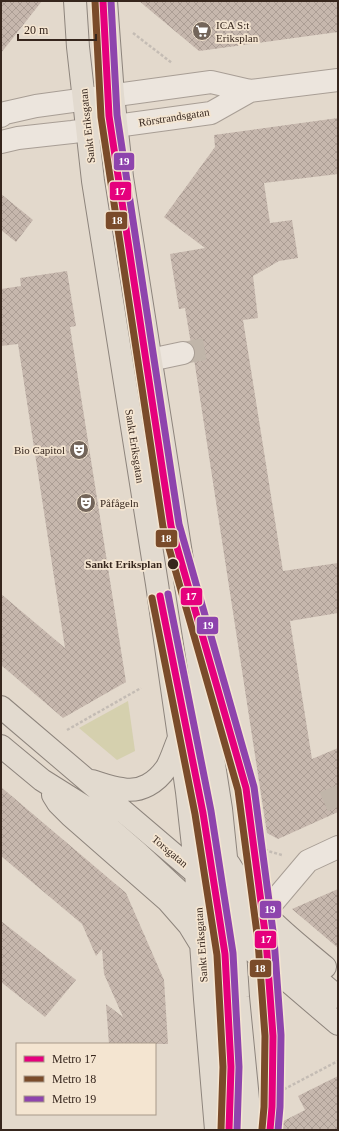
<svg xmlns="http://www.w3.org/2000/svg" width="339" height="1131" font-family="Georgia,serif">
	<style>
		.park { fill: #d5d0ae }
		.building { fill: url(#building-cross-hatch) }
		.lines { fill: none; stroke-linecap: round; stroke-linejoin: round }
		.minor-tunnel { stroke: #c0b5a9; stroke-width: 22; stroke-dasharray: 22 11; stroke-linecap: butt }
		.minor-casing { stroke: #a89e95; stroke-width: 24 }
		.major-casing { stroke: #8d847c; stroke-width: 24 }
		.path { stroke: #c4bcb4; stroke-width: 2.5; stroke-dasharray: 3 2; stroke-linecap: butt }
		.minor { stroke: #ece5dd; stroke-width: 22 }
		.major { stroke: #e2dacf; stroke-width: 22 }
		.metro-1-casing { stroke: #f4e5d1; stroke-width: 10 }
		.metro-2-casing { stroke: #f4e5d1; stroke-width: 10 }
		.metro-3-casing { stroke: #f4e5d1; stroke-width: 10 }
		.metro-1 { stroke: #e5007d; stroke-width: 7 }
		.metro-2 { stroke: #7a4b2a; stroke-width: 7 }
		.metro-3 { stroke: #8e44ad; stroke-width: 7 }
		.stop-dot { fill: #36261d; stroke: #f4e5d1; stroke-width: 1.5 }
		.labels { text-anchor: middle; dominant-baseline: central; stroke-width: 3.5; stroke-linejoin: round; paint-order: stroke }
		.poi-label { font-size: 11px; fill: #36261d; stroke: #f4e5d1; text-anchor: start }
		.street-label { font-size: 11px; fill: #36261d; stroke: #f4e5d1 }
		.stop-label { font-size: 11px; font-weight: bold; fill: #36261d; stroke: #f4e5d1; text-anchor: end }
		.line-badge { stroke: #f4e5d1; stroke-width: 1.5 }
		.badge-label { font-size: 11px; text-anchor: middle; font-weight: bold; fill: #fff }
	</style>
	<defs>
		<pattern id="building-cross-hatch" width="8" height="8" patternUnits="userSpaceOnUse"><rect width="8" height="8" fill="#c6b7ad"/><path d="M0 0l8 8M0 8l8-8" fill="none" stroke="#ab9d94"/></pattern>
	</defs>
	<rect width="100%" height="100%" fill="#e3d9cc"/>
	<path class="park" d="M128,701L135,751L117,760L79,728Z"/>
	<path class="building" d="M1,1H42L1,53Z
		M139,1H338V32L199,51Z
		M338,118V174L264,183L270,223L292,220L298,258L279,261L253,276L258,318L243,320L283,571L338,563V613L290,621L312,759L338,748V812L278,839L267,833L194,359L195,356V351L191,344L185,308L179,309L170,254L205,248L164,217L215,147L214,135Z
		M1,194L33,220L16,242L1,230Z
		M67,271L76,326L70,327L126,682L63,718L1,665V594L65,648L18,344L1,346V289L21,286L20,278Z
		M1,787L126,893L164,980L168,1044H109L106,1004L123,1017L104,974L102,949L96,956L82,924L1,856Z
		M338,889V948L292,909Z
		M1,921L76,980L45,1017L1,982Z
		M338,1076V1130H266L305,1110L298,1096Z"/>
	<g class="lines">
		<path class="minor-tunnel" d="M183,353L205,349
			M330,788L338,807"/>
		<defs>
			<path id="minor" d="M1,116L5,113L36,106L211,82L250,91L338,80
				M1,142L18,138L72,132L211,113L250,91
				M150,360L183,353
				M264,913L308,861L338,847"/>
			<path id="major" d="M75,1L78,47L93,181L157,584L187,792L196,873L205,999L216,1130
				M106,1L113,95L122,177L221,809L234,935L238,997L251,1130
				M1,707L231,903L276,948L306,970L338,997
				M1,746L42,780L85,807L138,853L183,895L234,935L338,1024
				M92,781C102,784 112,788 122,789C141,793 157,782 167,767C172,758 175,747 179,738
				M53,795L58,803L71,816L168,901L189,925L200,943
				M229,864C240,881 251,899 265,914C283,933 305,950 325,967"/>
		</defs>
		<use href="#minor" class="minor-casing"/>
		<use href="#major" class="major-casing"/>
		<path class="path" d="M133,33L172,63
			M67,730L141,688
			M249,837L268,851L282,855
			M275,1094L338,1061"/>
		<use href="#minor" class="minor"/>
		<use href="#major" class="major"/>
		<defs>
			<path id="metro-1" d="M103,1L109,116L171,526L246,788L266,940L273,1036L272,1107L270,1130
				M160,596L203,813L225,954L231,1067L229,1130"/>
			<path id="metro-2" d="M95,1L101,117L163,527L238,790L258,941L265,1036L264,1107L262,1129
				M152,598L195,814L217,955L223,1067L221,1130"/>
			<path id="metro-3" d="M111,1L117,115L179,524L254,787L274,939L281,1035L280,1107L278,1130
				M168,594L211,811L233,953L239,1067L237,1130"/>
		</defs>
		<use href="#metro-1" class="metro-1-casing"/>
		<use href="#metro-2" class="metro-2-casing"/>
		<use href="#metro-3" class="metro-3-casing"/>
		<use href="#metro-1" class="metro-1"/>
		<use href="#metro-2" class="metro-2"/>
		<use href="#metro-3" class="metro-3"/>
	</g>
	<defs>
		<symbol id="supermarket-disc" viewBox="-11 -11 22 22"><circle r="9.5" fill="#73655a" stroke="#f4e5d1"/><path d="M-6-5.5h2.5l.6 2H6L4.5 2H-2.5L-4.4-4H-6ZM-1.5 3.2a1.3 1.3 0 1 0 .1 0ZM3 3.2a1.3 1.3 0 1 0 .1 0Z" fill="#fff"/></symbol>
		<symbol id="theatre-disc" viewBox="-11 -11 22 22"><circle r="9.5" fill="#73655a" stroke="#f4e5d1"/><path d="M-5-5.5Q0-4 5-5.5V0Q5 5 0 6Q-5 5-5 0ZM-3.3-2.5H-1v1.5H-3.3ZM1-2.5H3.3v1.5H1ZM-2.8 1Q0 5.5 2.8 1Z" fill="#fff"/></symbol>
	</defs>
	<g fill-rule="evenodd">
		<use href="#supermarket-disc" x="191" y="20" width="22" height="22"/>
		<use href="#theatre-disc" x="68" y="439" width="22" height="22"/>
		<use href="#theatre-disc" x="75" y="492" width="22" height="22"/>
	</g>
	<circle class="stop-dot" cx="173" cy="564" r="6"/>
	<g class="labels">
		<g class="poi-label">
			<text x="216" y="25">ICA S:t<tspan x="216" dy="13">Eriksplan</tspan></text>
			<text x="65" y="450" text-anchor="end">Bio Capitol</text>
			<text x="100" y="503">Påfågeln</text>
		</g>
		<g class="street-label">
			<text transform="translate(174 117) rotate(-9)">Rörstrandsgatan</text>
			<text transform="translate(87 126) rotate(-96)">Sankt Eriksgatan</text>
			<text transform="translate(135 446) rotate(81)">Sankt Eriksgatan</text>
			<text transform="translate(170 851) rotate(40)">Torsgatan</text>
			<text transform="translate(201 945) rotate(-94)">Sankt Eriksgatan</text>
		</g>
		<g class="stop-label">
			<text x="162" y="564">Sankt Eriksplan</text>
		</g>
	</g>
	<g class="line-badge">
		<rect x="113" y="152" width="22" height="19" rx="4" fill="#8e44ad"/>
		<rect x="109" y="181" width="23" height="20" rx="4" fill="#e5007d"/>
		<rect x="105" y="211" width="23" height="19" rx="4" fill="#7a4b2a"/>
		<rect x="155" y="529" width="23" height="19" rx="4" fill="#7a4b2a"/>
		<rect x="180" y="587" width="23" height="19" rx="4" fill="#e5007d"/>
		<rect x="196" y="616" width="23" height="19" rx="4" fill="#8e44ad"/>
		<rect x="259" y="900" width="23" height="19" rx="4" fill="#8e44ad"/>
		<rect x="254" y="930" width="23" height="19" rx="4" fill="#e5007d"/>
		<rect x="249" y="959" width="23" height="19" rx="4" fill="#7a4b2a"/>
	</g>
	<g class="badge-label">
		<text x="124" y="165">19</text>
		<text x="120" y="195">17</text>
		<text x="117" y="224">18</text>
		<text x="166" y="542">18</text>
		<text x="191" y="600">17</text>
		<text x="208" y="629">19</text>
		<text x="270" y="913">19</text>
		<text x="266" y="943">17</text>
		<text x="260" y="972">18</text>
	</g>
	<rect width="339" height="1131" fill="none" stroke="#36261d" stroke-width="4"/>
	<rect x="16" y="1043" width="140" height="72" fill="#f4e5d1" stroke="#a89989"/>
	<rect x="24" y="1056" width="20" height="6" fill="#e5007d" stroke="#a89989"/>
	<text x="52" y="1063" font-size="12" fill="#36261d">Metro 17</text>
	<rect x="24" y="1076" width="20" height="6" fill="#7a4b2a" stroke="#a89989"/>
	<text x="52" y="1083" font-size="12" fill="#36261d">Metro 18</text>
	<rect x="24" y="1096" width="20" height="6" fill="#8e44ad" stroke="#a89989"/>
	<text x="52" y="1103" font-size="12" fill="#36261d">Metro 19</text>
	<path d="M18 34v6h78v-6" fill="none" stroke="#36261d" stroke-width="2"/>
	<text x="24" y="34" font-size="12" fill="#36261d" stroke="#f4e5d1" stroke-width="3" paint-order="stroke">20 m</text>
</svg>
